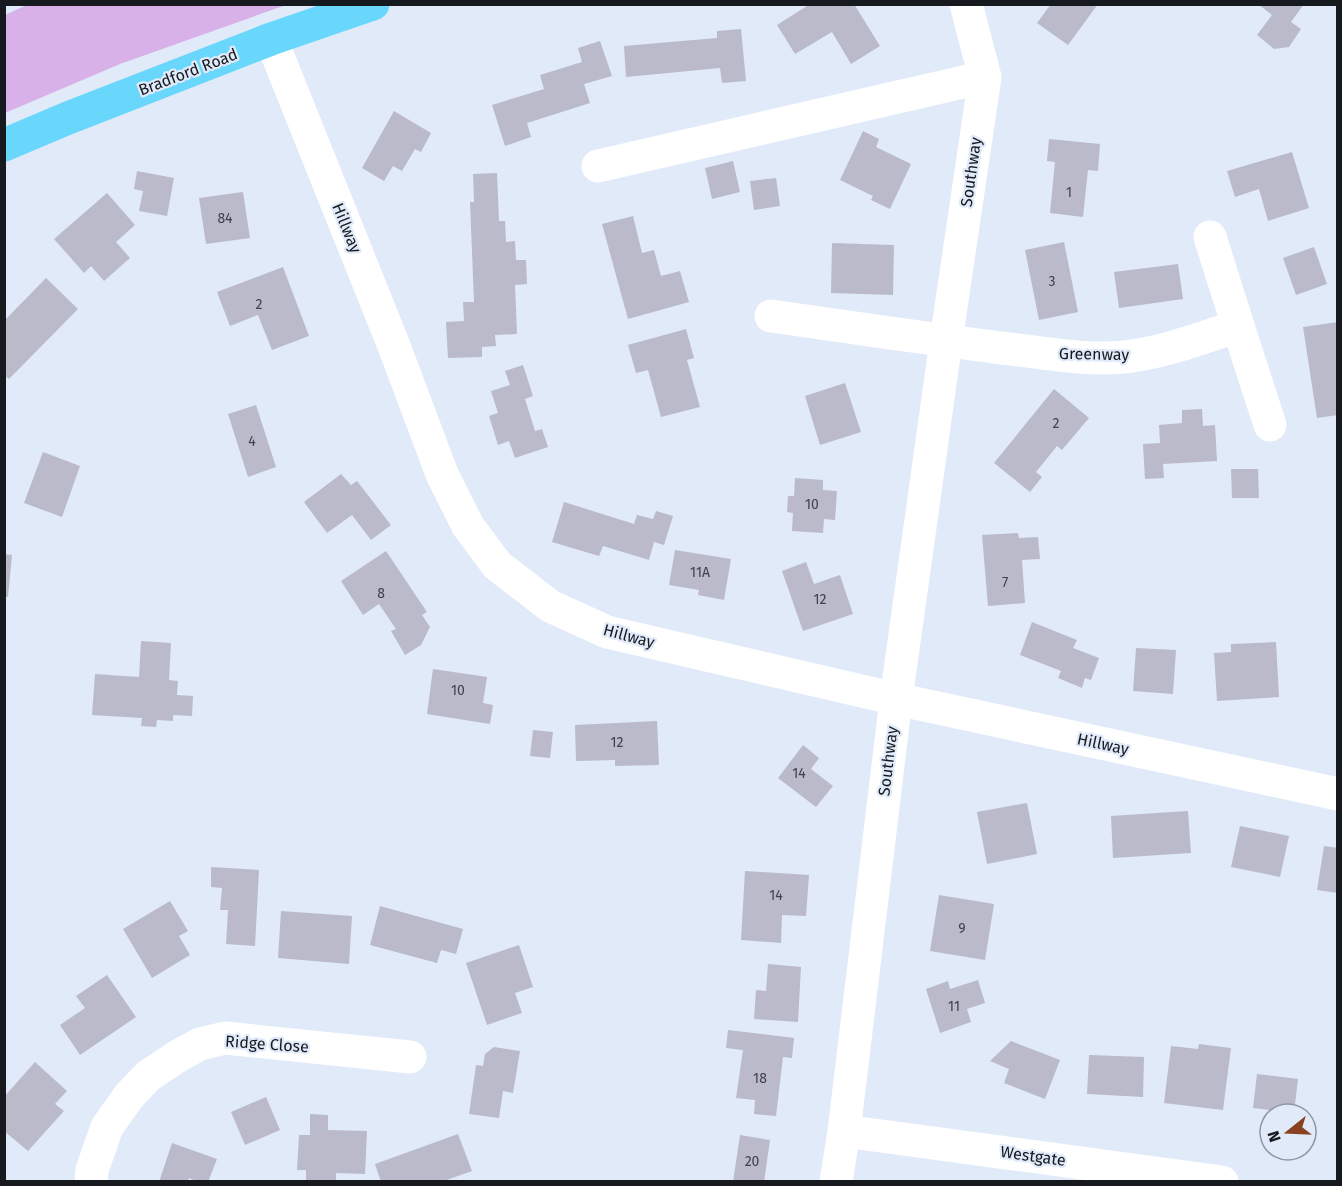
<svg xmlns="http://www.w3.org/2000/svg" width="1342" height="1186" font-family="'Fira Sans',sans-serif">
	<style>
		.green { fill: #d9b1e9 }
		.building { fill: #bbbaca }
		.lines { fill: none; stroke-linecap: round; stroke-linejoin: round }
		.minor { stroke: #fff; stroke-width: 33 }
		.major { stroke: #69d7fb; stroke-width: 33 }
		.labels { text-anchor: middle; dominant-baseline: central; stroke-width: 4.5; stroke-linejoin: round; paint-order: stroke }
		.number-label { font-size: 14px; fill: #3f424a }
		.street-label { font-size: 16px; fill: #161a1f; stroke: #e0eaf9 }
	</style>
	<rect width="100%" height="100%" fill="#e0eaf9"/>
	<path class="green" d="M29,4H286V5L120,64L5,113V15Z"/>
	<path class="building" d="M810,4H854L880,46L851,64L832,32L795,54L777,25Z
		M1051,4H1098L1068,45L1037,23Z
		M1258,4H1304L1291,22L1301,29L1289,47L1274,49L1257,35L1272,15Z
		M741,29L746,81L722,83L720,68L626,77L624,46L717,38V31Z
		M600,41L612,76L584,84L590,103L527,123L531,137L505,146L492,105L544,89L540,75L582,62L578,48Z
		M394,111L431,133L421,152L415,149L402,171L393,166L384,181L362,168Z
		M863,131L879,139L876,147L911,164L890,209L871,200L873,196L840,180Z
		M1049,139L1100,144L1098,171L1088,170L1083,217L1050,213L1055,162L1047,161Z
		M1292,152L1309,208L1268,221L1259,189L1235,197L1227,171Z
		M733,161L740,192L712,199L705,168Z
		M137,171L174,178L167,216L139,211L143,191L134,189Z
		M497,173L499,221H505L506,242L515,241L516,260H526L527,284L515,285L517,334L495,335L496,346L482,347V357L448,358L446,322L464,321L463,302H474L470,202H474L473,174Z
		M776,178L780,206L754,210L750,181Z
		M243,192L250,238L206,244L199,198Z
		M107,193L135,225L116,242L130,258L104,281L91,266L84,273L54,239Z
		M633,216L642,253L654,250L661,276L680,271L689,302L628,319L602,224Z
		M1064,242L1078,312L1039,320L1025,250Z
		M832,243L894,245L893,295L831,293Z
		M1314,247L1327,284L1296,295L1283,258Z
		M1178,264L1183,299L1119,308L1114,272Z
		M283,267L309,336L272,350L258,315L230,326L217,292Z
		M46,278L78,309L9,379L4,375V321Z
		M1338,322V415L1317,418L1303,327Z
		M686,329L694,358L687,360L700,407L661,417L648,370L636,373L628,345Z
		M523,365L533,396L525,399L535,431L542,429L548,447L515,458L509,441L498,445L489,416L498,413L491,391L510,385L505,371Z
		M845,383L861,432L820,445L805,396Z
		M1054,389L1089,418L1062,450L1057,446L1036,472L1042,477L1030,492L994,463Z
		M256,405L276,467L248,477L228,414Z
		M1202,409L1203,426L1215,425L1217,461L1163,464L1164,478L1145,479L1143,444L1160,443L1159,425L1182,423V410Z
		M43,452L80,466L62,517L24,503Z
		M1231,469H1258L1259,498H1232Z
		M341,474L351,485L357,481L391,525L371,540L352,515L327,533L304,502Z
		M795,478L823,480V490L837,491L835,520L824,519L823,533L792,531L793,513L787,512L788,496H794Z
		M564,502L634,524L637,515L653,519L656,511L673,516L664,545L654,542L649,560L603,546L599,556L552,542Z
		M1018,533L1019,538L1038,537L1040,559L1022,560L1025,603L988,606L982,535Z
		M675,550L731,559L724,600L698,595L699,590L669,585Z
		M386,551L427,612L422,615L430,627L421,645L405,655L391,631L396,629L379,604L363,615L341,581Z
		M4,554L12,555L8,597H4Z
		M806,562L814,584L840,575L853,614L803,631L782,571Z
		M1032,622L1077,640L1073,648L1099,658L1091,680L1085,678L1082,688L1058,678L1061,671L1020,655Z
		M141,641L171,643L169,680L178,681L177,695L193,696L192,716L173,715V721L157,720L156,727L141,726L142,718L92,715L95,674L139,677Z
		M1276,642L1279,697L1217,701L1214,653L1231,652V644Z
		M1136,648L1176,650L1173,694L1133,691Z
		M433,669L487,677L483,703L493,705L490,724L427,714Z
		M657,721L659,765L615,766V760L576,761L575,725Z
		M533,730L553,732L550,758L530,756Z
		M803,745L819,758L811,769L833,786L816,807L778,778Z
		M1027,803L1037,854L987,864L977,812Z
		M1188,811L1191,853L1113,858L1111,816Z
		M1240,826L1289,836L1280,877L1231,867Z
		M1324,846L1338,848V893L1317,890Z
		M211,867L259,870L255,946L226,944L228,910H220L222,888L211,887Z
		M745,871L809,875L806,916L782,915L781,943L741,940Z
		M939,895L994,904L985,960L930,951Z
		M170,901L188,931L179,936L190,955L152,978L123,929Z
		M380,906L463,929L456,954L441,950L437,963L370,945Z
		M281,911L352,916L349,964L278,958Z
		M519,945L533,987L515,993L522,1013L487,1025L466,963Z
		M768,964L801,967L798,1022L754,1019L756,990L766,991Z
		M107,975L136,1017L80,1055L60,1025L85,1008L76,996Z
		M978,980L985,1003L967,1009L971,1022L940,1033L926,989L948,981L950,989Z
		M728,1030L794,1038L792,1058L783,1057L776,1116L754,1114L755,1100L736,1098L743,1050L726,1048Z
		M1011,1041L1060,1060L1045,1099L1004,1083L1009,1069L990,1061Z
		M1199,1044L1231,1048L1223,1110L1164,1103L1171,1046L1198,1049Z
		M494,1047L520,1051L513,1093L503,1091L499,1118L469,1114L476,1065L483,1066L485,1054Z
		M1089,1055L1144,1057L1143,1097L1087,1094Z
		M35,1062L67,1091L55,1104L64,1111L28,1151L4,1131V1097Z
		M1257,1074L1298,1079L1294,1113L1253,1108Z
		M266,1097L280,1130L245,1145L231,1112Z
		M310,1114L328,1115V1130L367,1131L365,1174L336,1173V1182H306V1170H297L299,1135H310Z
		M458,1134L472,1171L441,1182H381L375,1164Z
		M740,1135L770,1140L764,1182H733Z
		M172,1143L217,1159L208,1182H198L189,1178L188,1182H159Z"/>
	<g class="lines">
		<path class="minor" d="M271,39L394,346L442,474L468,526L497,565L550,606L607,632L896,699L1338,794
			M598,166L985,77
			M1210,237L1238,326
			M771,316C848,327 924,338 1001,348C1042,352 1083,361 1124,357C1163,353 1201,338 1238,326L1270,425
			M844,1131L1222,1182
			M91,1182L92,1170L107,1127L129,1096L148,1076L178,1056L200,1044L225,1038L410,1057
			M836,1182L844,1131L896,699L946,341L985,77L966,4"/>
		<path class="major" d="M4,145L68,118L271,39L373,4"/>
	</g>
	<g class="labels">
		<g class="number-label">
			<text x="1069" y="192">1</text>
			<text x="225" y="218">84</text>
			<text x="1052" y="281">3</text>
			<text x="259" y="304">2</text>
			<text x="1056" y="423">2</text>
			<text x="252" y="441">4</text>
			<text x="812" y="504">10</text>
			<text x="700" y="572">11A</text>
			<text x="1005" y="582">7</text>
			<text x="381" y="593">8</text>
			<text x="820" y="599">12</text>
			<text x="458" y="690">10</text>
			<text x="617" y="742">12</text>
			<text x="799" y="773">14</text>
			<text x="776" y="895">14</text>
			<text x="962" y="928">9</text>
			<text x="954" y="1006">11</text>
			<text x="760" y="1078">18</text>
			<text x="752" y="1161">20</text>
		</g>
		<g class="street-label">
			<text transform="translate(188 72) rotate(-21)">Bradford Road</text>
			<text transform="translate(971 172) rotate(-82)">Southway</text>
			<text transform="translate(347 228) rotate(68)">Hillway</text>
			<text transform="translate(1094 354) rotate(1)">Greenway</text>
			<text transform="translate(629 636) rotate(15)">Hillway</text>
			<text transform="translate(1103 744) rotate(12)">Hillway</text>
			<text transform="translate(888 761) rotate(-83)">Southway</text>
			<text transform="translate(267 1044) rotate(4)">Ridge Close</text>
			<text transform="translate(1033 1156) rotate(8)">Westgate</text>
		</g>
	</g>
	<rect width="1342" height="1186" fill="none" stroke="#161a1f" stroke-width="12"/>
	<g transform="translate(1288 1132) rotate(252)"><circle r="28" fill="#e0eaf9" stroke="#8f97a2" stroke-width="1.5"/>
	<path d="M0-4.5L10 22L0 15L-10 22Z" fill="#894221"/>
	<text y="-9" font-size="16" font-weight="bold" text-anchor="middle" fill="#161a1f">N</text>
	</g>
</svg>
